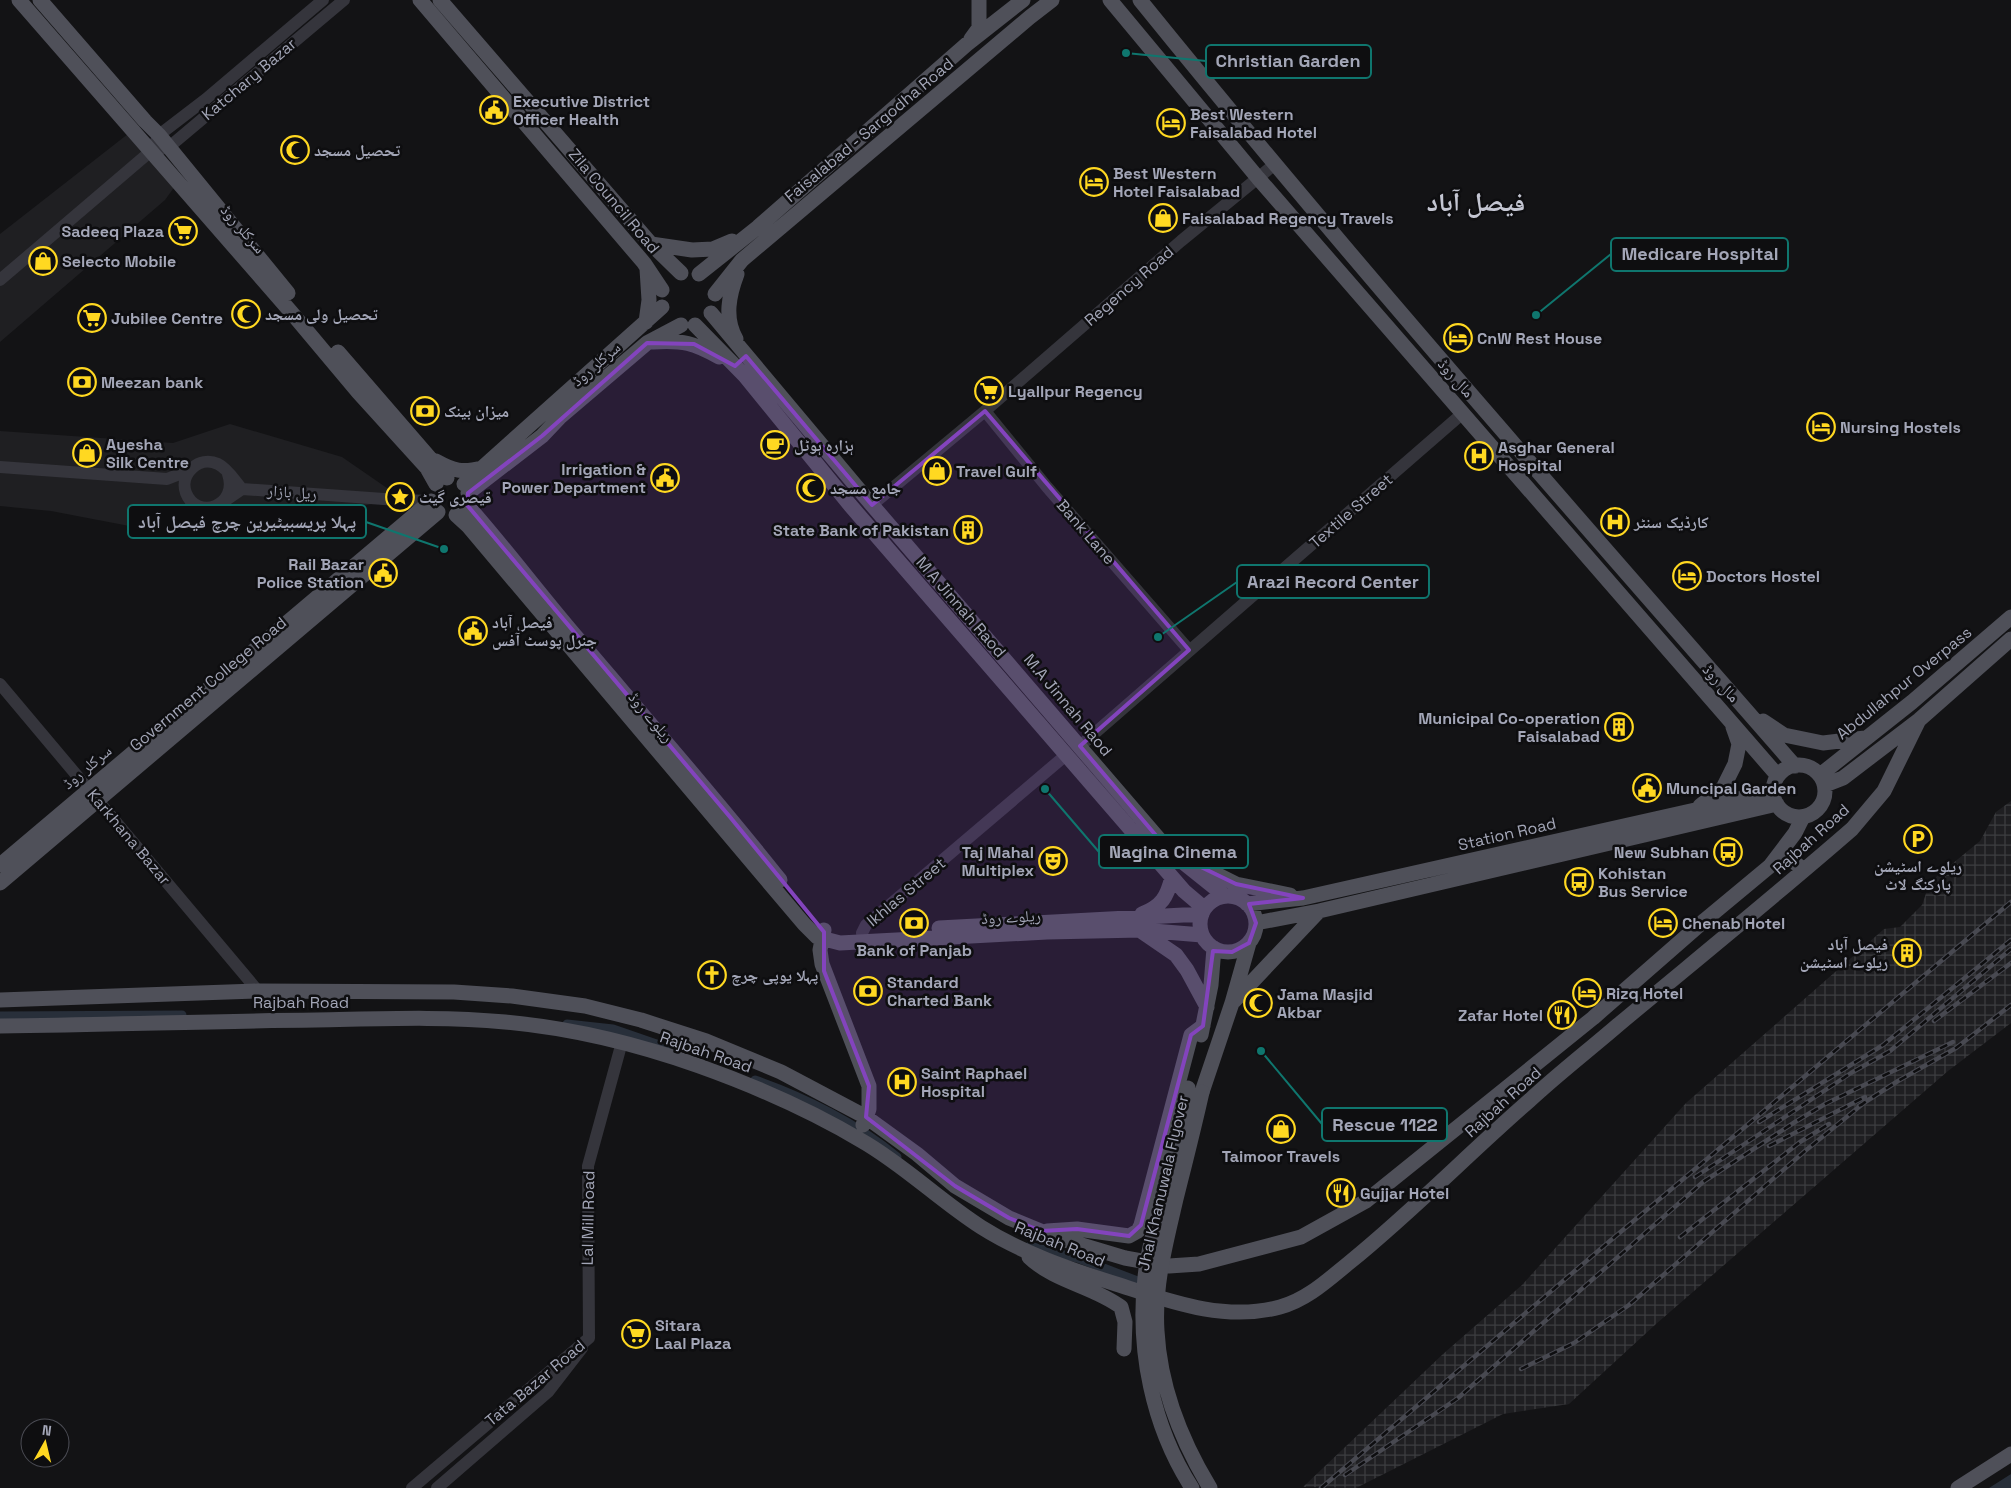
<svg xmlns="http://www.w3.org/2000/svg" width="2011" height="1488" font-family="'Space Grotesk','Noto Naskh Arabic',sans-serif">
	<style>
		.built { fill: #1f1f22 }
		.industrial { fill: url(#industrial-grid) }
		.water { fill: #282f3a }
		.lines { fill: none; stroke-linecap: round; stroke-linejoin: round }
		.canal { stroke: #282f3a; stroke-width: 9 }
		.minor { stroke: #35353c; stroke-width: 12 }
		.major { stroke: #4f5059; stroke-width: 15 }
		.rail-casing { stroke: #484951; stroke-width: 4.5 }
		.rail { stroke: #0e0e10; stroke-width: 2.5; stroke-dasharray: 8; stroke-linecap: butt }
		.major-bridge { stroke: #4f5059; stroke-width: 15 }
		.marked { fill: #8344bd; fill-opacity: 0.2; stroke: #8344bd; stroke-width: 4; stroke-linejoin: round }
		.labels { text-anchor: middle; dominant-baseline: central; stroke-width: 5; stroke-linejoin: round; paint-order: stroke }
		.street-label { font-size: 16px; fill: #a3a6b7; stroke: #0e0e10 }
		.poi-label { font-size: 16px; font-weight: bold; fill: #a3a6b7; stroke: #0e0e10; text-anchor: start }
		.town-label { font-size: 26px; font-weight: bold; fill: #c4c6d2; stroke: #0e0e10 }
		.leader { fill: none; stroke: #0f766e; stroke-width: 2 }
		.callout-dot { fill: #0f766e; stroke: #0e0e10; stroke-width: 2 }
		.callout { fill: #0e0e10; stroke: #0f766e; stroke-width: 2 }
		.callout-label { font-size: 18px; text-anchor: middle; font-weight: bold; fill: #a3a6b7 }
	</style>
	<defs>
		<pattern id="industrial-grid" width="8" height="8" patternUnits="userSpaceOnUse" patternTransform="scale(1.25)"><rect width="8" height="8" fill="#1f1f22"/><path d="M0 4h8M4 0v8" fill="none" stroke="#3c3d40"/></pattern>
	</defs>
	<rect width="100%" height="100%" fill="#131315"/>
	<path class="built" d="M133,130L178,182L165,200L0,342V234Z
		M230,424L342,457L400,497L269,529L192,538L51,511L0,506V431L173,443Z"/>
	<path class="industrial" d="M2011,801V1023L1948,1071L1656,1324L1569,1404L1503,1414L1356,1488L1303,1487L1443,1354L1522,1285L1686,1103L1884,929L1900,927L1922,905L1930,882L1980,841L1996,812Z"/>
	<path class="water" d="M2011,1473V1488H1989L2011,1474Z"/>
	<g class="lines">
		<path class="canal" d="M0,1016L182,1015
			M567,1024L613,1029L668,1048
			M755,1080C804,1097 858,1124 897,1157
			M1030,1246L1080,1259L1148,1285"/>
		<path class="minor" d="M161,149L169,147L344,0
			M0,280L151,151L159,135L206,99L323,0
			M985,411L1047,487L1189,650
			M0,467L167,479L190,470
			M228,474C239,506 197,521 186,493C179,474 199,455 218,464C227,468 235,481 242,489
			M223,502L242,489L398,500L431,501
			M872,505L985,411L1181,241L1275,164
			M0,684L258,991
			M1080,746L1463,413
			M862,933L866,925L1066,755
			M589,1338L588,1166L622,1042
			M412,1488L589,1338
			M437,1488L548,1392L582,1348"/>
		<path class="major" d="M19,0L291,312L358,392L427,468L436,484
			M40,0L145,121L159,135L288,293
			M420,0L644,263L662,290
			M440,0L651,244L681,273
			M1110,0L1258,178L1778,776
			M1140,0C1351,261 1574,513 1795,766
			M971,39L979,28V0
			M651,244L692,250L713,249L732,241
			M699,274L758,227L967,44L1023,0
			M715,294L742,260L1030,17L1052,0
			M711,313L872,505L1170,852L1225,896
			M646,322L649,300L647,269
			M695,325L745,376L850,505L1184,891L1204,908
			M736,339C724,318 729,295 737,274
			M653,342C683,340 694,343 719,357
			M338,352L447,478
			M436,461C454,471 462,473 482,468
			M464,484L662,307
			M468,493L542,436L560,417L647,343L681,325
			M467,505C506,549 540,595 578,639C646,719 715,798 780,880
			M456,515L468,526L804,924L817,937L840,943L1047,932L1141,930L1202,935
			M1763,721L1784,735L1823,743L1865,738
			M1773 791a26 26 0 1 1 52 0a26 26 0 1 1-52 0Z
			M1820,775L1912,702L2011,617
			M1825,785L1843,778L1919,720L2011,639
			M1700,806L1723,788L1735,764L1739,744L1733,727
			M1783,849L1803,871
			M0,865L431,501
			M1198,865L1236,884L1290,895
			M0,883L438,512
			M1200 924a28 28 0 1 1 56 0a28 28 0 1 1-56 0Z
			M1247,904L1303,898L1695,810L1773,790
			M1142,914C1162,906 1167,897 1172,877
			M1256,923L1319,911L1777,804
			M939,928L1202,914
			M824,930L820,950L822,964L869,1086V1109L863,1125
			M1141,931L1176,955L1187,970L1207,1007
			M0,1000L258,991L454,992L512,996L585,1006L641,1020L706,1041L781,1072L866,1117L917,1154L955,1186L1009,1218L1055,1237L1125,1258L1169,1266L1199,1264L1301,1237L1366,1201L1593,1018L1705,920L1770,866L1795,833L1803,817
			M1234,1001L1319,911
			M0,1026C105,1025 210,1021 316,1020C378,1019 442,1016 505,1022C571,1028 637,1044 699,1066C755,1086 810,1110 862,1141C904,1165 939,1200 981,1227C1022,1253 1069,1269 1116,1284C1169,1301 1224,1322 1280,1307C1307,1300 1329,1279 1350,1262C1413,1211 1469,1153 1530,1100C1558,1074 1589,1050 1618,1025C1696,960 1775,896 1852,829L1884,791L1919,720
			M1201,1035L1211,985L1214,948
			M1202,1092L1232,1003L1249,943
			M1047,1231L1077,1229L1129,1236L1138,1231L1141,1225L1191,1035L1203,1026
			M1029,1257C1055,1282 1093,1286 1121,1307L1125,1322L1124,1349
			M1958,1488L2011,1454"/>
		<defs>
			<path id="rail" d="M1934,1021L2011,963
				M1859,1106L1898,1081L1956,1048L2011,1005
				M1759,1122L1883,1045L2011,940
				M1769,1146L1865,1097
				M1695,1177L1851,1073L1890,1051L2011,949
				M1680,1237L1800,1142L1829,1124
				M1521,1369L1574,1343L1629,1305L1805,1151L1865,1102
				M1345,1475L1458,1398L1703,1182L1795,1122L1825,1104L1953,1042
				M1321,1488L1604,1246L2011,902"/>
		</defs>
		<use href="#rail" class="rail-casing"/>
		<use href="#rail" class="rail"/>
		<path class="major-bridge" d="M1188,1088C1179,1125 1170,1162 1162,1199C1155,1224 1148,1250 1145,1277C1137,1349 1152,1426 1192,1488
			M1202,1092C1194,1128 1185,1163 1176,1199C1166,1242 1154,1286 1157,1331C1160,1387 1181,1440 1210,1488"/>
	</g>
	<path class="marked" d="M647,343L694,344L735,366L746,356L872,505L985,411L1189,650L1080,746L1170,852L1236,884L1303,898L1249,904L1256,923L1249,943L1232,952L1213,951L1203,1026L1191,1035L1141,1225L1129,1236L1077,1229L1041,1231L1009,1218L955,1186L866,1117L869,1086L824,971V932L730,817L467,505L468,493L542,436Z"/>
	<defs>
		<symbol id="civic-ring" viewBox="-11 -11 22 22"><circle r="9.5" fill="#0e0e10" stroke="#ffd821" stroke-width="1.5"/><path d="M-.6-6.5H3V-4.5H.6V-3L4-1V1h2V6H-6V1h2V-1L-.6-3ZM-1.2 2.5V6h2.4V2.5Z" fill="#ffd821"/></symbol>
		<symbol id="hotel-ring" viewBox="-11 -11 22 22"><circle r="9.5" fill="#0e0e10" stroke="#ffd821" stroke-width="1.5"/><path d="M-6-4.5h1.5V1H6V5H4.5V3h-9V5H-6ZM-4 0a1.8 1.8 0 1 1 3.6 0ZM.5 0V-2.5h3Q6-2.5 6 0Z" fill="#ffd821"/></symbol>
		<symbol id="mosque-ring" viewBox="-11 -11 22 22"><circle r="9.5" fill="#0e0e10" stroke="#ffd821" stroke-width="1.5"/><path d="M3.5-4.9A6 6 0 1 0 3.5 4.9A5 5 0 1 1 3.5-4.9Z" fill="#ffd821"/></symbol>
		<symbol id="shop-ring" viewBox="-11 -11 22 22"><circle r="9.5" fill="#0e0e10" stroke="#ffd821" stroke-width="1.5"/><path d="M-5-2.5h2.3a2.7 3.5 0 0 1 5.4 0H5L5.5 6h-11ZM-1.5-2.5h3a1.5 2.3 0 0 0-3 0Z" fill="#ffd821"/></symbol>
		<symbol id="supermarket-ring" viewBox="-11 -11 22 22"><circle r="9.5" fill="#0e0e10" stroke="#ffd821" stroke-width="1.5"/><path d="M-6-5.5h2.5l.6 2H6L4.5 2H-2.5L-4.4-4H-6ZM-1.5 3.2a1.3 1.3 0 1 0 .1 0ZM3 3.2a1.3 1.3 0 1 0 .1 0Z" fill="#ffd821"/></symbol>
		<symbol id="bank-ring" viewBox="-11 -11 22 22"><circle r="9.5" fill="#0e0e10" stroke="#ffd821" stroke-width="1.5"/><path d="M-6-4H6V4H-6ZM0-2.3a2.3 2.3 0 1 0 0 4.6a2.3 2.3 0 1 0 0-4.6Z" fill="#ffd821"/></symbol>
		<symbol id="cafe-ring" viewBox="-11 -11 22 22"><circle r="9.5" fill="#0e0e10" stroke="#ffd821" stroke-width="1.5"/><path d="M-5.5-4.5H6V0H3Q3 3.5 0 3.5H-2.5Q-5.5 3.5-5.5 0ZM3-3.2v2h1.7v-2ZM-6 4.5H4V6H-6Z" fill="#ffd821"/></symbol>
		<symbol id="hospital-ring" viewBox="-11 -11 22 22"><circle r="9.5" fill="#0e0e10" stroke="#ffd821" stroke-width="1.5"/><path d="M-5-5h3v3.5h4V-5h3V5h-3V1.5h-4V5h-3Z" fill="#ffd821"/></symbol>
		<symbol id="sight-ring" viewBox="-11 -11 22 22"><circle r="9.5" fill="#0e0e10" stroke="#ffd821" stroke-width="1.5"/><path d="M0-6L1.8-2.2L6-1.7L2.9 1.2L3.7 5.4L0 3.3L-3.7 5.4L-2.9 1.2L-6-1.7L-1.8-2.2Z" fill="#ffd821"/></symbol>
		<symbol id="building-ring" viewBox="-11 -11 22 22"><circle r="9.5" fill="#0e0e10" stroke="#ffd821" stroke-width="1.5"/><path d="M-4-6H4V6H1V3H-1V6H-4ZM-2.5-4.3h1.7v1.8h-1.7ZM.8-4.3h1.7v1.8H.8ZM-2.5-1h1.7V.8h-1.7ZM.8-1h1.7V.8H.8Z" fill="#ffd821"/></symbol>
		<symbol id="parking-ring" viewBox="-11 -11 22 22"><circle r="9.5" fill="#0e0e10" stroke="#ffd821" stroke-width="1.5"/><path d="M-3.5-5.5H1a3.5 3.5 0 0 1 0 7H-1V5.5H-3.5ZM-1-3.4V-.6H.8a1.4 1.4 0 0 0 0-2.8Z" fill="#ffd821"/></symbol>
		<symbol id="bus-ring" viewBox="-11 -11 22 22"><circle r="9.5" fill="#0e0e10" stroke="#ffd821" stroke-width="1.5"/><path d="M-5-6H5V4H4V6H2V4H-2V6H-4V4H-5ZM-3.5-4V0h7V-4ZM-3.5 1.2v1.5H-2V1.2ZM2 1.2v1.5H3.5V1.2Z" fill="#ffd821"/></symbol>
		<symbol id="theatre-ring" viewBox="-11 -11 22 22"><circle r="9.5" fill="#0e0e10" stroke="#ffd821" stroke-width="1.5"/><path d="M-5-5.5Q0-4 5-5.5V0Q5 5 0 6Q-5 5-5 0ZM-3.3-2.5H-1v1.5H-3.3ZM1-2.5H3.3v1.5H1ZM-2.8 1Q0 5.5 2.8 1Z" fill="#ffd821"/></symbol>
		<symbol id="church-ring" viewBox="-11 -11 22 22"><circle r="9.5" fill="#0e0e10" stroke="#ffd821" stroke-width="1.5"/><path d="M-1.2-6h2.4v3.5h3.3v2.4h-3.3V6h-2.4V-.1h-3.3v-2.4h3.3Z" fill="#ffd821"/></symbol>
		<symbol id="restaurant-ring" viewBox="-11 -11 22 22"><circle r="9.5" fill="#0e0e10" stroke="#ffd821" stroke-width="1.5"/><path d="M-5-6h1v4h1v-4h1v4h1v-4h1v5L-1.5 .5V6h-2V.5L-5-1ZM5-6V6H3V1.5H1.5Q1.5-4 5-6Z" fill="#ffd821"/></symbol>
	</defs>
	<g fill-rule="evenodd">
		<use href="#civic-ring" x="478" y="94" width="32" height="32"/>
		<use href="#hotel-ring" x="1155" y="107" width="32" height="32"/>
		<use href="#mosque-ring" x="279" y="134" width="32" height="32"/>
		<use href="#hotel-ring" x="1078" y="166" width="32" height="32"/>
		<use href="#shop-ring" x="1147" y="202" width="32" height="32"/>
		<use href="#supermarket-ring" x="167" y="215" width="32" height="32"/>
		<use href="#shop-ring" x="27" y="245" width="32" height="32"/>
		<use href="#mosque-ring" x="230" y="298" width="32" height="32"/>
		<use href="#supermarket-ring" x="76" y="302" width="32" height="32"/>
		<use href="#hotel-ring" x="1442" y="322" width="32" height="32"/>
		<use href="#bank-ring" x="66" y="366" width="32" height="32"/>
		<use href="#supermarket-ring" x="973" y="375" width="32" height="32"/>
		<use href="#bank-ring" x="409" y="395" width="32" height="32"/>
		<use href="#hotel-ring" x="1805" y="411" width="32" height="32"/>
		<use href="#cafe-ring" x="759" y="429" width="32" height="32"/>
		<use href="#shop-ring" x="71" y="437" width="32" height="32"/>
		<use href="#hospital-ring" x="1463" y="440" width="32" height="32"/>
		<use href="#shop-ring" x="921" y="455" width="32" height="32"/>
		<use href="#civic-ring" x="649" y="462" width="32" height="32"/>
		<use href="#mosque-ring" x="795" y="472" width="32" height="32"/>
		<use href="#sight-ring" x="384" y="481" width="32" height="32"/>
		<use href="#hospital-ring" x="1599" y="506" width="32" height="32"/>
		<use href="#building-ring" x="952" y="514" width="32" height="32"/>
		<use href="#civic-ring" x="367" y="557" width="32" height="32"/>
		<use href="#hotel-ring" x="1671" y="560" width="32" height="32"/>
		<use href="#civic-ring" x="457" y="615" width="32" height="32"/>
		<use href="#building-ring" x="1603" y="711" width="32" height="32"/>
		<use href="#civic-ring" x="1631" y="772" width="32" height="32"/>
		<use href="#parking-ring" x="1902" y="823" width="32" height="32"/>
		<use href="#bus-ring" x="1712" y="836" width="32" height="32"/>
		<use href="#theatre-ring" x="1037" y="845" width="32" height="32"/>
		<use href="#bus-ring" x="1563" y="866" width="32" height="32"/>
		<use href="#bank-ring" x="898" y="907" width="32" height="32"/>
		<use href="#hotel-ring" x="1647" y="907" width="32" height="32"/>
		<use href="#building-ring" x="1891" y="937" width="32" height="32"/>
		<use href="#church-ring" x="696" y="959" width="32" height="32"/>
		<use href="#bank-ring" x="852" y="975" width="32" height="32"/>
		<use href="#hotel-ring" x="1571" y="977" width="32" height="32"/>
		<use href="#mosque-ring" x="1242" y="987" width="32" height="32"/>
		<use href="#restaurant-ring" x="1546" y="999" width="32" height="32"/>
		<use href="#hospital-ring" x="886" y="1066" width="32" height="32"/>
		<use href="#shop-ring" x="1265" y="1113" width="32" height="32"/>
		<use href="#restaurant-ring" x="1325" y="1177" width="32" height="32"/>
		<use href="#supermarket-ring" x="620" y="1318" width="32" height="32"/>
	</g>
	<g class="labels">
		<g class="street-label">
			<text transform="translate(249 79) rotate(-40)">Katchary Bazar</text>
			<text transform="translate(869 130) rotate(-40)">Faisalabad - Sargodha Road</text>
			<text transform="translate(614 201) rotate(50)">Zila Council Road</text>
			<text transform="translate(243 229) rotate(49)">سرکلر روڈ</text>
			<text transform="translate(1129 286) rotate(-41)">Regency Road</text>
			<text transform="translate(596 364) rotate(-41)">سرکلر روڈ</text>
			<text transform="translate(1456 378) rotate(49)">مال روڈ</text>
			<text transform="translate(292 492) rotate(4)">ریل بازار</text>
			<text transform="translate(1351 511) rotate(-41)">Textile Street</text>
			<text transform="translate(1086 532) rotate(49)">Bank Lane</text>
			<text transform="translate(961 607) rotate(49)">M A Jinnah Raod</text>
			<text transform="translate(1721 683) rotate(47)">مال روڈ</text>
			<text transform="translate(1904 683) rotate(-39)">Abdullahpur Overpass</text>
			<text transform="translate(208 684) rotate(-40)">Government College Road</text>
			<text transform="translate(1068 705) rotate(50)">M.A Jinnah Raod</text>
			<text transform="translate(651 717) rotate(50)">ریلوے روڈ</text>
			<text transform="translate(87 767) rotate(-40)">سرکلر روڈ</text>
			<text transform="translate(1507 834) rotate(-13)">Station Road</text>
			<text transform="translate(129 837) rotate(50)">Karkhana Bazar</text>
			<text transform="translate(1811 839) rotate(-42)">Rajbah Road</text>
			<text transform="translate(906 892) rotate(-40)">Ikhlas Street</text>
			<text transform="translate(1011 917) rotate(-3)">ریلوے روڈ</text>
			<text x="301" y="1002">Rajbah Road</text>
			<text transform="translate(706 1052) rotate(19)">Rajbah Road</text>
			<text transform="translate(1503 1102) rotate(-42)">Rajbah Road</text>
			<text transform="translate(1163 1183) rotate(-77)">Jhal Khanuwala Flyover</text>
			<text transform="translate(588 1218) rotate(-89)">Lal Mill Road</text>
			<text transform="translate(1060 1244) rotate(22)">Rajbah Road</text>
			<text transform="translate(535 1383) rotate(-40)">Tata Bazar Road</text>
		</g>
		<g class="poi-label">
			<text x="513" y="101">Executive District<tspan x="513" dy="18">Officer Health</tspan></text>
			<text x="1190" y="114">Best Western<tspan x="1190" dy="18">Faisalabad Hotel</tspan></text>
			<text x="314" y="150">تحصیل مسجد</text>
			<text x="1113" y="173">Best Western<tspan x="1113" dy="18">Hotel Faisalabad</tspan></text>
			<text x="1182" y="218">Faisalabad Regency Travels</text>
			<text x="164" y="231" text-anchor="end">Sadeeq Plaza</text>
			<text x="62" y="261">Selecto Mobile</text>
			<text x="265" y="314">تحصیل ولی مسجد</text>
			<text x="111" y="318">Jubilee Centre</text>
			<text x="1477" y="338">CnW Rest House</text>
			<text x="101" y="382">Meezan bank</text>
			<text x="1008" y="391">Lyallpur Regency</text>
			<text x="444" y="411">میزان بینک</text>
			<text x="1840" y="427">Nursing Hostels</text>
			<text x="106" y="444">Ayesha<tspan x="106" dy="18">Silk Centre</tspan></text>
			<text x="794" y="445">ہزارہ ہوٹل</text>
			<text x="1498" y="447">Asghar General<tspan x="1498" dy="18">Hospital</tspan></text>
			<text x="646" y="469" text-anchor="end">Irrigation &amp;<tspan x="646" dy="18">Power Department</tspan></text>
			<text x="956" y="471">Travel Gulf</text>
			<text x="830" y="488">جامع مسجد</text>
			<text x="419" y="497">قیصری گیٹ</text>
			<text x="1634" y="522">کارڈیک سنٹر</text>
			<text x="949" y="530" text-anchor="end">State Bank of Pakistan</text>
			<text x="364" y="564" text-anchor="end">Rail Bazar<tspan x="364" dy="18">Police Station</tspan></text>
			<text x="1706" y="576">Doctors Hostel</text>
			<text x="492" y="622">فیصل آباد<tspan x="492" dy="18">جنرل پوسٹ آفس</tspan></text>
			<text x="1600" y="718" text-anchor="end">Municipal Co-operation<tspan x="1600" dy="18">Faisalabad</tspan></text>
			<text x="1666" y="788">Muncipal Garden</text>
			<text x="1034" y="852" text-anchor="end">Taj Mahal<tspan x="1034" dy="18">Multiplex</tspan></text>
			<text x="1709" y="852" text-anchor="end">New Subhan</text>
			<text x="1918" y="866" text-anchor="middle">ریلوے اسٹیشن<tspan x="1918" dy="18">پارکنگ لاٹ</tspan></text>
			<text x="1598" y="873">Kohistan<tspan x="1598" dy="18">Bus Service</tspan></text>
			<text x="1682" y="923">Chenab Hotel</text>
			<text x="1888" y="944" text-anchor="end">فیصل آباد<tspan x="1888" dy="18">ریلوے اسٹیشن</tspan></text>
			<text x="914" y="950" text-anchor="middle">Bank of Panjab</text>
			<text x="731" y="975">پہلا یوپی چرچ</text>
			<text x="887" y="982">Standard<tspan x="887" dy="18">Charted Bank</tspan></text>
			<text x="1606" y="993">Rizq Hotel</text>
			<text x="1277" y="994">Jama Masjid<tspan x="1277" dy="18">Akbar</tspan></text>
			<text x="1543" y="1015" text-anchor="end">Zafar Hotel</text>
			<text x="921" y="1073">Saint Raphael<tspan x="921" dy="18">Hospital</tspan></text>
			<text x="1281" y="1156" text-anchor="middle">Taimoor Travels</text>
			<text x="1360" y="1193">Gujjar Hotel</text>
			<text x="655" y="1325">Sitara<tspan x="655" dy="18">Laal Plaza</tspan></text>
		</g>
		<g class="town-label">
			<text x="1476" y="202">فیصل آباد</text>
		</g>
	</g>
	<path class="leader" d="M1126 53L1206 61M1536 315L1611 254M444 549L366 522M1158 637L1237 582M1045 789L1099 852M1261 1051L1322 1124"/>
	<g class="callout-dot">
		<circle cx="1126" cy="53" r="5"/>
		<circle cx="1536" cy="315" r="5"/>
		<circle cx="444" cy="549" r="5"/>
		<circle cx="1158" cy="637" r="5"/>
		<circle cx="1045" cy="789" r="5"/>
		<circle cx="1261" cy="1051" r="5"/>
	</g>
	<g class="callout">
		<rect x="1206" y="45" width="165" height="33" rx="5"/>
		<rect x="1611" y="238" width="177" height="33" rx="5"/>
		<rect x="128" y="505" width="238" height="33" rx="5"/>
		<rect x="1237" y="565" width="192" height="33" rx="5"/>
		<rect x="1099" y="835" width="149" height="33" rx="5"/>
		<rect x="1322" y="1108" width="125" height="33" rx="5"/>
	</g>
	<g class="callout-label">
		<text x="1288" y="67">Christian Garden</text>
		<text x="1700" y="260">Medicare Hospital</text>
		<text x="247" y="528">پہلا پریسبیٹیرین چرچ فیصل آباد</text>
		<text x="1333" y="588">Arazi Record Center</text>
		<text x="1173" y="858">Nagina Cinema</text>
		<text x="1385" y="1131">Rescue 1122</text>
	</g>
	<g transform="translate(45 1443) rotate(8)"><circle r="24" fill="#0e0e10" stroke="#4a4b53"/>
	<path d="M0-4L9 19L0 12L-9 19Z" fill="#ffd821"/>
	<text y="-8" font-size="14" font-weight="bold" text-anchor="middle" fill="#a3a6b7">N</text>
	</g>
</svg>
